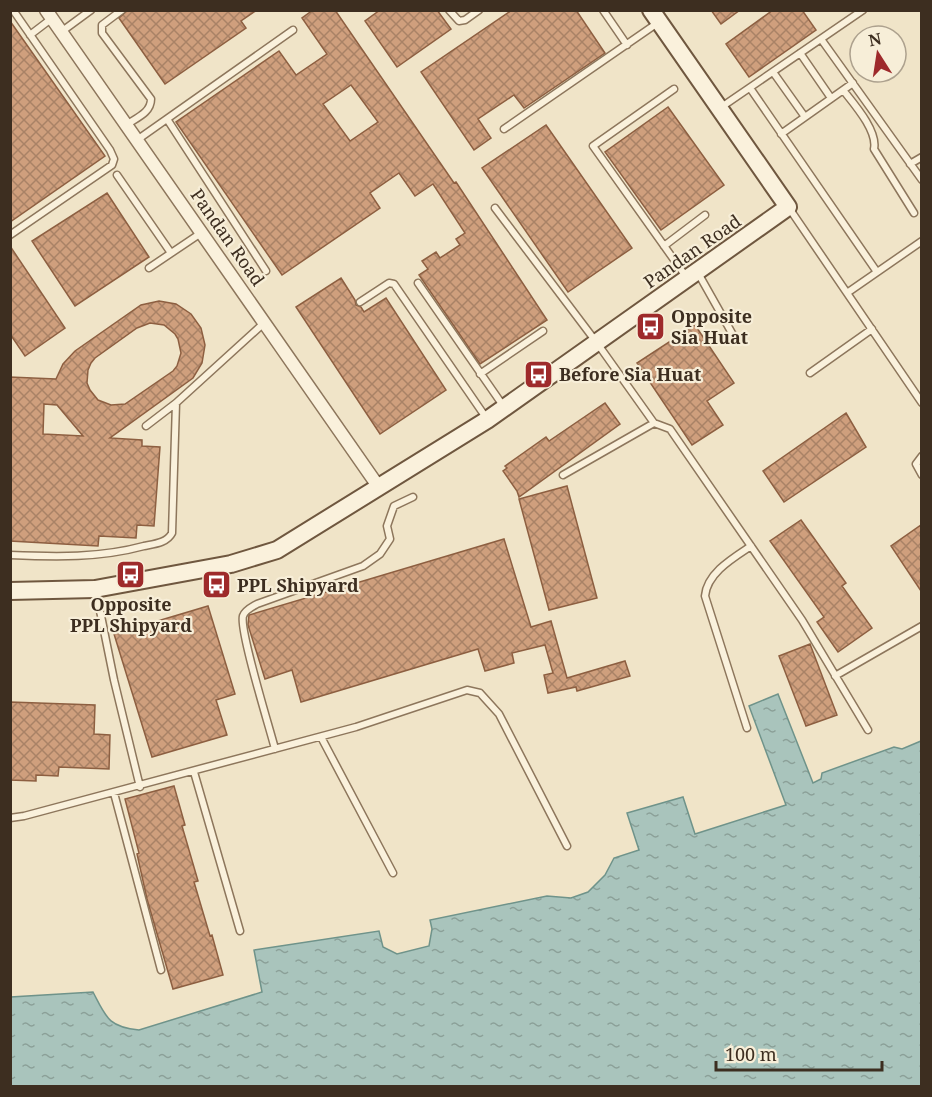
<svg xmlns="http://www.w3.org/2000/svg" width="932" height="1097" font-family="'Noto Serif',serif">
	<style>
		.water { fill: url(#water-ripples); stroke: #6f938a; stroke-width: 1.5 }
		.building { fill: url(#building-cross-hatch); stroke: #8d5f41; stroke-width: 1.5; fill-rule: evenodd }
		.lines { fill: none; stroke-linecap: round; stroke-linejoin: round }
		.lane-casing { stroke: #8d765c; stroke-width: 9 }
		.street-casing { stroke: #8d765c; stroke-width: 15 }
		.secondary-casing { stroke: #6f573f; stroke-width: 20 }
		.lane { stroke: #faf1dc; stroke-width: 6 }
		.street { stroke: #faf1dc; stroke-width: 12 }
		.secondary { stroke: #faf1dc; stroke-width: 16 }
		.labels { text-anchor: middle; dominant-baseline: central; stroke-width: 4.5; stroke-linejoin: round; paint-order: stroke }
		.street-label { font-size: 18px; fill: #3d2e20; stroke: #f7eed8 }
		.poi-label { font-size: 18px; font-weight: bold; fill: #3d2e20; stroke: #f7eed8; text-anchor: start }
	</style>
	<defs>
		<pattern id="water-ripples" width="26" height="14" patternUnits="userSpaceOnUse" patternTransform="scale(1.5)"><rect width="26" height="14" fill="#a9c4bc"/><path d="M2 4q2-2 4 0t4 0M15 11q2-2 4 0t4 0" fill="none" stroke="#8ba098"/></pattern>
		<pattern id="building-cross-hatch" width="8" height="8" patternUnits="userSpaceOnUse" patternTransform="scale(1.5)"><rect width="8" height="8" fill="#cf9f7d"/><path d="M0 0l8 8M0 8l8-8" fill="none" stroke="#a98266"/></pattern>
	</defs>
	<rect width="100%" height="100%" fill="#f0e4c8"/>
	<path class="water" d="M778,694L813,783L821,779L822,773L894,747L902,749L921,741V1086H11V997L93,992C106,1017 108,1027 139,1030L262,992L254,950L379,931L383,947L397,954L429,946L432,929L430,920L547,896L571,898L588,892L605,875L614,858L639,850L627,813L683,797L695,834L786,805L749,706Z"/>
	<path class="building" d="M128,10H257L241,21L246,28L165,84L119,18Z
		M313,10H335L454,183L456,182L547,320L480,364L419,275L428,269L422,261L436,252L440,258L460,245L456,239L465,233L433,184L415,196L399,173L370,193L380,208L282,275L176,122L279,51L296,75L327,54L302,18ZM351,85L378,122L350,141L323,104Z
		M380,10H437L451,29L397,67L365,21Z
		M512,10H576L605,53L524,108L514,95L478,119L491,138L474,150L421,72Z
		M711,10H740L721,24Z
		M773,10H802L816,30L749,77L726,44Z
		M10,21L105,156L10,222Z
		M668,107L724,185L661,230L605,152Z
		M546,125L632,248L568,292L482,168Z
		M107,193L149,257L75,306L32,241Z
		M10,246L65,328L25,356L10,334Z
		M341,278L355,300L356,305L361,307L364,312L386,298L446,390L380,434L296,307Z
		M159,301L176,304L191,314L201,328L205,345L202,363L193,378L110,438L142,440V446L160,447L154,526L137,525L136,538L99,536L98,546L10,541V377L56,379L63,364L75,351L141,305ZM150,323L164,325L175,334L178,339L181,353L177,366L173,371L125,404L111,405L98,400L90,390L87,383L88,370L91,363L95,358L137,328ZM44,404L57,405L83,436L43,434Z
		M695,325L734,383L707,401L723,425L692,445L637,363Z
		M605,403L620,424L519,497L517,491L503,471L507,468L505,466L546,437L549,441Z
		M846,413L866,447L784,502L763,471Z
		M567,486L597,598L549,610L519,499Z
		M801,520L846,583L842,586L872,628L838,652L817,622L824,617L770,541Z
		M921,525V591L891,546Z
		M504,539L531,627L551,621L567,678L625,661L630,676L577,691L576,687L548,693L544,675L553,673L545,645L512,653L514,663L485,671L478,649L301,702L292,670L265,679L248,625L249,615Z
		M208,606L235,694L216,700L227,735L152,757L114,634Z
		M810,644L837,715L806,726L779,656Z
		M10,702L95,705L94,734L110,735L109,769L59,767L58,776L36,775V781L10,780Z
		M174,786L185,825L182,826L198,881L194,882L210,936L212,935L223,975L173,989L147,899L137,854L139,853L125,799Z"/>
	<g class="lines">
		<defs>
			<path id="lane" d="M122,10L102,25V33L151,99C151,113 136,118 126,125
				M449,10L459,21L465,20L479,10
				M603,10L627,45
				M61,32L91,10
				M30,35L51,19
				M821,39L922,180
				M800,53L831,98
				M773,72L805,117
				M750,88L877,272
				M674,89L593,146L687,278
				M843,90C854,104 878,131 874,149L914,213
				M720,108L863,10
				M167,119L266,271
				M504,129L659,22
				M781,134L853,83
				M137,140L293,30
				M910,164L922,157
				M117,175L171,253
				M495,208L597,343L654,423L670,429L802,620L868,730
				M789,208L922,403
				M10,235L112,165L114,159L110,150L13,10
				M664,246L705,215
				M149,268L201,233
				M698,273L733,335
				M418,283L504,407
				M847,293L922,241
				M360,302L389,283L394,284L487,419
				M810,373L872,329
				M480,374L543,331
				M146,426L176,403L264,323
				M922,456L916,464L922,475
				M563,475L654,423
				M10,555C56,557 100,558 144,546C154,544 167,543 172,533L176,403
				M96,591L114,680L140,787
				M835,676L922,626
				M747,728L705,596C707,573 733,558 751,546
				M321,737L393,873
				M275,749C270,729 239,630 243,616C245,610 252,607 257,604L363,566L380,554L390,539L387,526L394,506L413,497
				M194,772L240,931
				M114,793L161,970
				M10,818L24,816L356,727L467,690L480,693L499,714L567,846"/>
			<path id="street" d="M46,10L378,486"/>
			<path id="secondary" d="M10,591L95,589L231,564L277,550L487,420L788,207L651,10"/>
		</defs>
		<use href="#lane" class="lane-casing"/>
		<use href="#street" class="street-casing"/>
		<use href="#secondary" class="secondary-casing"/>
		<use href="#lane" class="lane"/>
		<use href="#street" class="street"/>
		<use href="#secondary" class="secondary"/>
	</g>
	<defs>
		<symbol id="bus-square" viewBox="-11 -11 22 22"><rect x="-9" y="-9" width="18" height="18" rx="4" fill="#9e2a2b" stroke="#f7eed8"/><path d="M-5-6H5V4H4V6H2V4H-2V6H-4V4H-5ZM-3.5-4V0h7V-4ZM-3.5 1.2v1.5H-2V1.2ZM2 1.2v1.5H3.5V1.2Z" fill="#fff"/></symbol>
	</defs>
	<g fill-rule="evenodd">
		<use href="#bus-square" x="634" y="310" width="33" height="33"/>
		<use href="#bus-square" x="522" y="358" width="33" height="33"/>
		<use href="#bus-square" x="114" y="558" width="33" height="33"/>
		<use href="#bus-square" x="200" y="568" width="33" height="33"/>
	</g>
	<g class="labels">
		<g class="street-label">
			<text transform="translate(228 237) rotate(55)">Pandan Road</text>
			<text transform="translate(692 251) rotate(-35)">Pandan Road</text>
		</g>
		<g class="poi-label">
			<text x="671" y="316">Opposite<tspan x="671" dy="21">Sia Huat</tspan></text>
			<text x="559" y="374">Before Sia Huat</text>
			<text x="237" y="585">PPL Shipyard</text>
			<text x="131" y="604" text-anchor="middle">Opposite<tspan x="131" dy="21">PPL Shipyard</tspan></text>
		</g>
	</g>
	<rect width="932" height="1097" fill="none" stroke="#3d2e20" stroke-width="24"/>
	<g transform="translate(878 54) rotate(348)"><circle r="28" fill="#f7eed8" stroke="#ada18e" stroke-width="1.5"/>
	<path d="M0-4.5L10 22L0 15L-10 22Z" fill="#9e2a2b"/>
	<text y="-9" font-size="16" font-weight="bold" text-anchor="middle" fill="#3d2e20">N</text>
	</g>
	<path d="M716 1061v9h166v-9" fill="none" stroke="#3d2e20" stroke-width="3"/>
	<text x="725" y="1061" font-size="18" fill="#3d2e20" stroke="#f7eed8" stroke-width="4.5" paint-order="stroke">100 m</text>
</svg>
